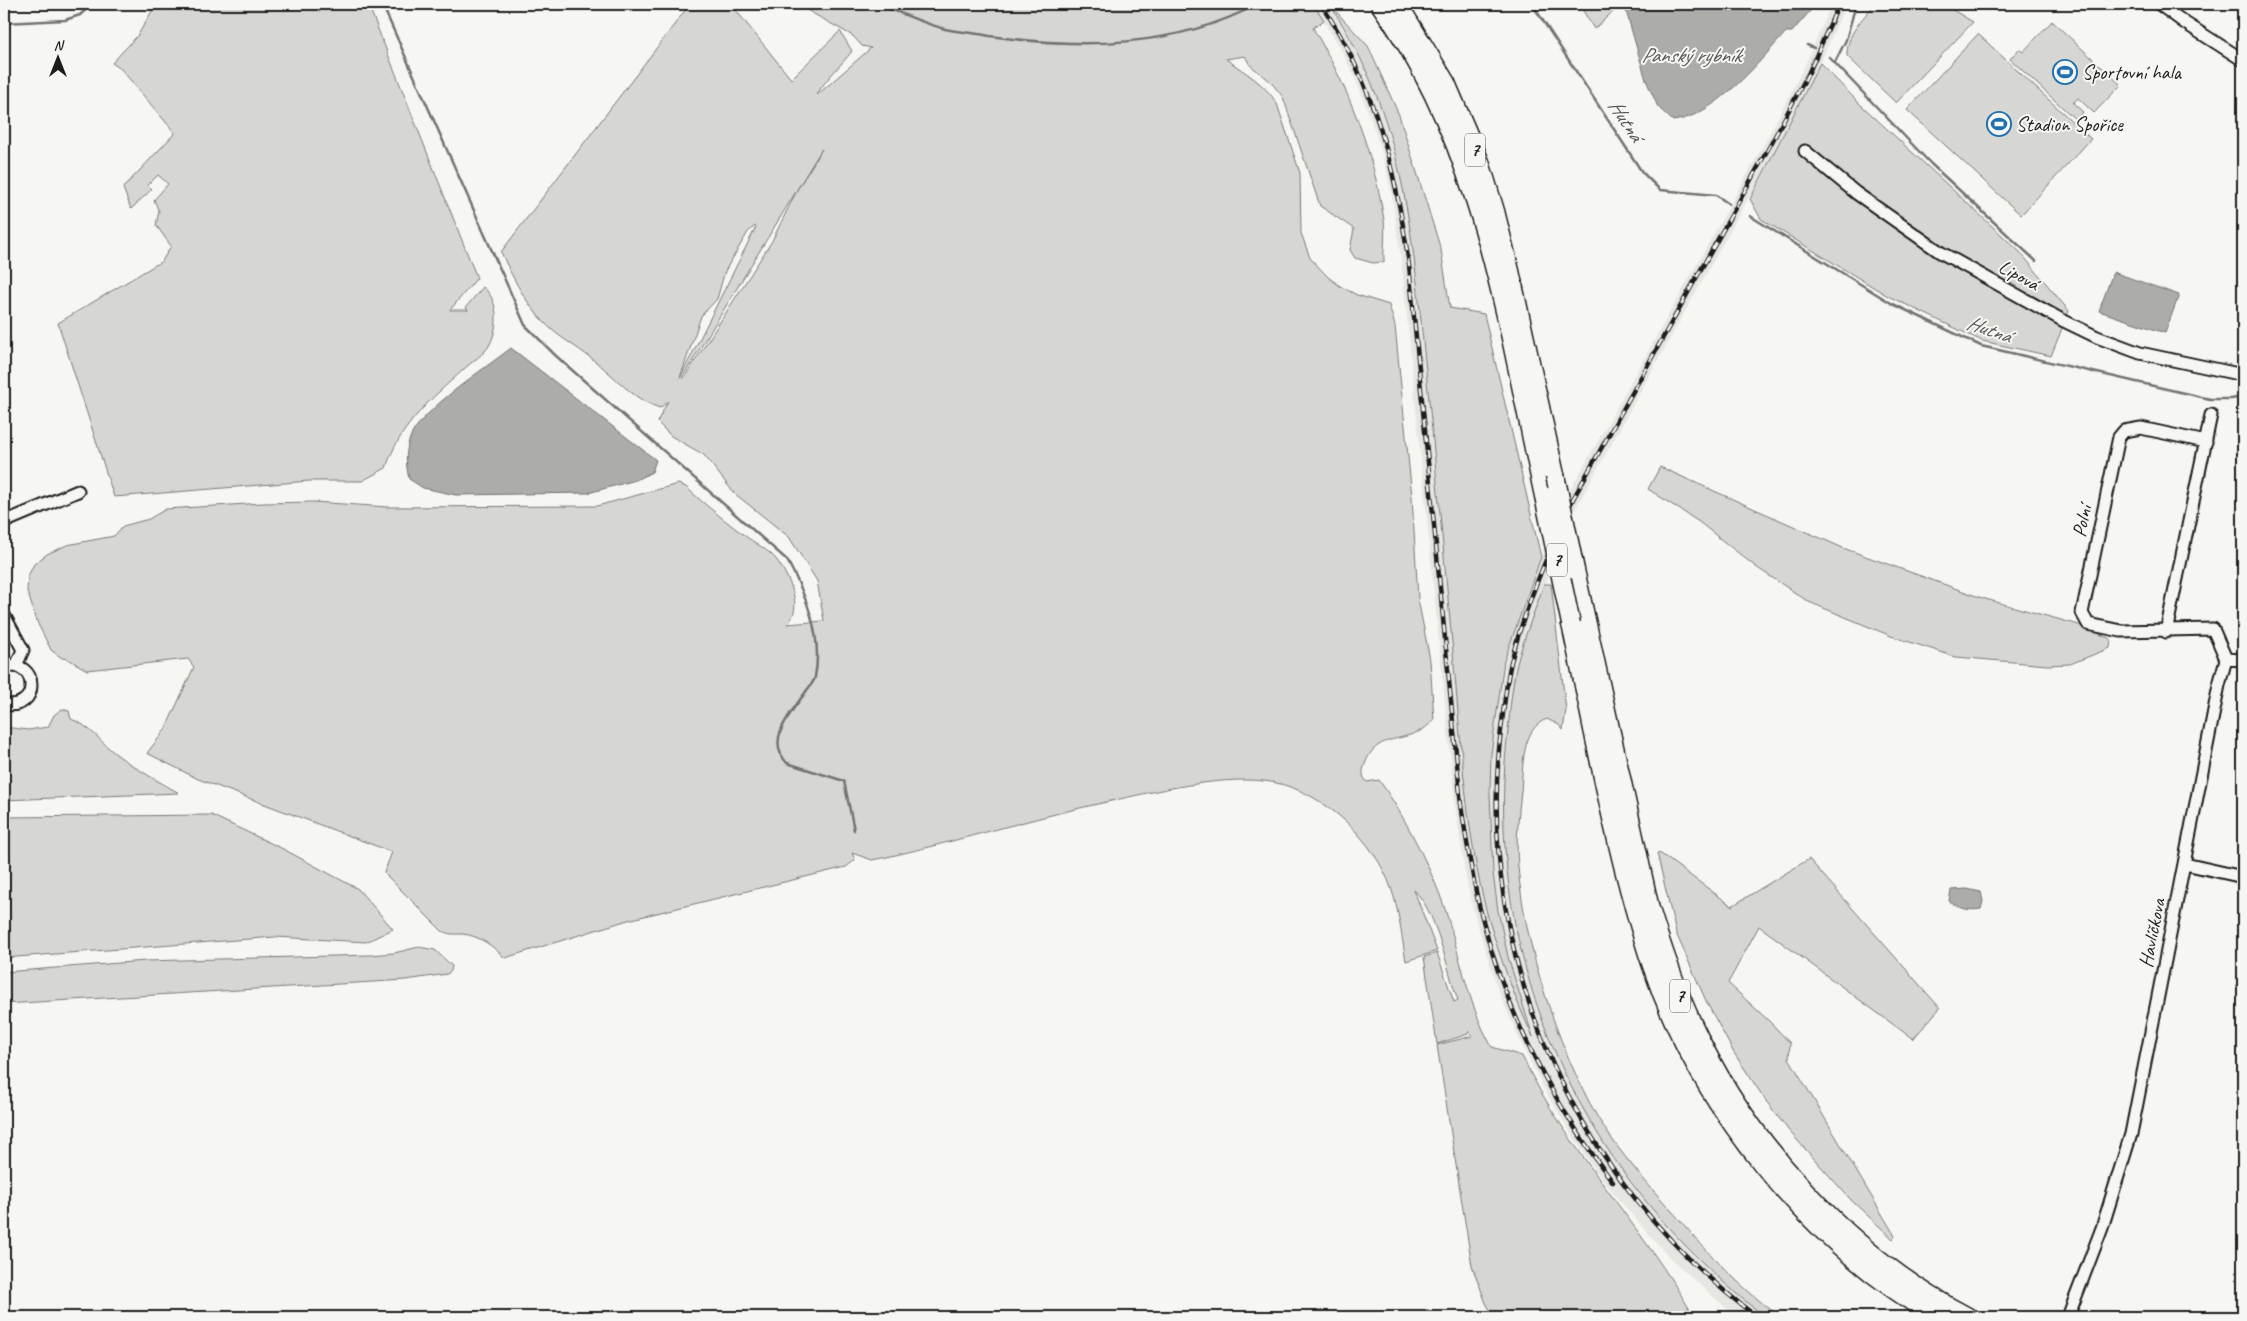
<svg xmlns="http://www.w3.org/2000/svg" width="2247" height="1321" font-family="Caveat,sans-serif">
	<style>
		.built { fill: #e6e6e2 }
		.green { fill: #d6d6d2; stroke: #797977; fill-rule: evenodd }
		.water { fill: #acaca9; stroke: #727271 }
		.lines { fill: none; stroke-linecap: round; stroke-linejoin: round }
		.stream { stroke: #727271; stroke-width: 2.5 }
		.minor-casing { stroke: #1c1c1c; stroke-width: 15 }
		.trunk-casing { stroke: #1c1c1c; stroke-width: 21 }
		.minor { stroke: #f6f6f2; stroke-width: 11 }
		.trunk { stroke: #f6f6f2; stroke-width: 18 }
		.rail-casing { stroke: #1c1c1c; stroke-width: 4.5 }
		.rail { stroke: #f6f6f2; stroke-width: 2.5; stroke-dasharray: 8; stroke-linecap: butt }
		.trunk-bridge-casing { stroke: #1c1c1c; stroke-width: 21; stroke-linecap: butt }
		.trunk-bridge { stroke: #f6f6f2; stroke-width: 18 }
		.labels { text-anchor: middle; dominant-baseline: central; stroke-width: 4; stroke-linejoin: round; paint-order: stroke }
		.shield { fill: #f6f6f2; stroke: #5d5d5c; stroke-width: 1 }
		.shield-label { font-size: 19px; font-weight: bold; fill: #1c1c1c }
		.poi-label { font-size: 20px; fill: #1c1c1c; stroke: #f6f6f2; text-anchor: start }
		.street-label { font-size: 20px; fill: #1c1c1c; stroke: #f6f6f2 }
		.water-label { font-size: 21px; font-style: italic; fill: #565654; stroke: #f6f6f2 }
	</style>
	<rect width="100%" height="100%" fill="#f6f6f2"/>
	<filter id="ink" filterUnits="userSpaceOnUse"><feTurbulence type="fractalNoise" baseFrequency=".02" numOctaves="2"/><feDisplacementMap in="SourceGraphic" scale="10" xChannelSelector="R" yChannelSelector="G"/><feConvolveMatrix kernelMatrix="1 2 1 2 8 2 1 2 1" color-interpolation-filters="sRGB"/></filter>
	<g filter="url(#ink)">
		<path class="built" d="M1313,4H1329L1353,45L1371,81L1382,111L1404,187L1415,264L1456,683L1473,838L1488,917L1530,1030L1502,933L1493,873L1491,837V755L1500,684L1512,635L1550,534L1567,496L1767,139L1803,69L1832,4H1846L1815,75L1778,145L1579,502L1562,539L1517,664L1505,756L1504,836L1511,909L1521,954L1536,1005L1555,1054L1593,1128L1641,1196L1694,1255L1768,1317H1736L1669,1257L1618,1199L1590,1163L1547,1095L1521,1043L1498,990L1476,920L1466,879L1455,805L1402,266L1391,190L1381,149L1359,87L1342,51Z"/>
		<path class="green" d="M156,4H368L477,278L450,310H468L466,307L483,287C499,300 499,326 490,344C486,353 470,363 463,370C430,400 400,425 386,468L362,481H309L114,497L58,323L162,261L171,246L156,225L159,211L154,200L168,184L158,175L148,185L152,189L131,209L123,188L175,133L121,69L112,63L138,35Z
			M690,4H731L791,79L840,31L852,51C841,66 825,79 817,95L871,48L862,46L853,36L796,4H1313L1324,20L1313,28C1349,89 1373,150 1384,220C1386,234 1383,248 1384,262L1373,263L1355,258L1350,250L1354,229L1320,206L1283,97L1270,81L1250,65L1245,56L1226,59C1245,73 1265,83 1277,104L1300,173L1301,233L1310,258L1328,277L1340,286L1357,295L1389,305L1395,326L1412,497L1418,599L1430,660L1434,720C1430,723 1426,728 1422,730C1398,743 1376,734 1365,764C1362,771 1362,777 1367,782L1379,780C1402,812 1426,859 1440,895C1459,945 1465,1000 1492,1047L1522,1056C1567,1151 1643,1226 1694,1317H1494L1486,1303L1472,1266L1437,1045L1472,1036L1469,1031L1468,1034L1437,1044L1424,957L1437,953L1454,1002L1458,1000C1446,968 1438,914 1414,890L1437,951L1406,961C1401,934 1399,906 1388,880C1368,833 1316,786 1264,781C1217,776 1156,791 1111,801C1036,817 962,840 887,857L872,860L852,853L855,860L846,867L628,920L505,958C494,947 479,935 462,934C454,934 450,935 442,931L384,873L392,852L198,779L147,753L165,730L194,667L188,659L87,670L68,659L62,658L51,650L38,624L27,591L28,576L34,564L47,554L67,545L114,536L123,526L149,519L166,509L263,503L314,502L387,507L597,506L678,484L686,487C706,506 727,522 748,538C757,544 769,551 776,559C788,575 805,608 787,624L824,621L817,581L789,537L734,493L704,455L671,436L657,422L668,401L660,408C636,401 619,381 601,366C587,354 572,345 557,334C531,314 514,281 501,252ZM822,149L798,188L772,241L684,378H682ZM755,226L756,227L680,378L701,316L717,299L725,271L748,232Z
			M1579,4H1620V5L1594,29Z
			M1875,4H1934L1946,6L1973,22L1896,103L1847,56C1846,35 1862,19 1875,4Z
			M1330,5L1368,46L1399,115L1441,250L1450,308L1484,314L1541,557L1504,661L1491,754L1490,793L1493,873L1498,911L1508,957L1533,1037C1515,999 1500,958 1488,917C1465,832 1461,741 1453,653C1444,556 1435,459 1425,361C1412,232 1404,117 1330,5Z
			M2052,21L2121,85L2094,113L2078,98L2073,103L2083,112L2076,120L2010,59L2019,49L2023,52Z
			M1978,34L2091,139L2021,215L1907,110Z
			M1820,63L1860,104L2020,252L2069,311L2051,356L1982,341L1888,296L1761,219L1750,199Z
			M1660,467L1843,548L1982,598L2079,625L2111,639L2110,648L2070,664L2047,665L1956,657L1891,636L1809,602L1756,567L1699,522L1648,489Z
			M1544,584H1551L1566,710L1563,730L1559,725L1547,719C1521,728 1523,768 1521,792C1518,816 1516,843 1518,867C1525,948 1558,1048 1598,1118C1620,1154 1650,1187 1678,1218C1709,1254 1742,1290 1781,1317C1778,1317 1772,1318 1769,1317C1754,1313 1696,1257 1683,1243C1551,1107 1485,919 1508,731C1510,709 1512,686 1517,664C1524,637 1535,611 1544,584Z
			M62,709L69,711L71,719C91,726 100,742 116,754C136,769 158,781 179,793L4,800V727L28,730L48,727L54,715Z
			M211,815L283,849L358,889L393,929L366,942L275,937L4,958V817Z
			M1657,853L1661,854L1732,906L1809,859L1940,1008L1913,1039L1759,926L1728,983L1770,1022L1790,1043L1789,1058L1895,1236L1893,1239L1852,1201L1789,1131L1766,1101L1734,1053L1707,1003L1676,933Z
			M419,947L435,950L452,966L451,971L447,974L406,980L4,1004V972L145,961L371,955L394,953Z"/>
		<path class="water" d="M1624,4H1816L1792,32H1786C1759,62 1716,116 1673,121L1658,107L1646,80Z
			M2113,272L2179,295L2165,333L2099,311Z
			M511,348L656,460L652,472L636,480L588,493L456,495L423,488L409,479C406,466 405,454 409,441C416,413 487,367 511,348Z
			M1967,889L1981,892L1983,901L1981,909C1969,911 1959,909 1949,901L1951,890Z"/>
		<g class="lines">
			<path class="stream" d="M382,4L525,325L555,355L787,560C806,595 823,636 815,677C814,682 810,686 807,690C793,711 764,739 787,763L844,781L854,830
				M877,4C899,12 922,23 945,29C959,32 975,33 990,36C1080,49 1176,48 1258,4
				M1532,4L1642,172L1660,190L1716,195L1729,204
				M4,23L65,20L80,15L92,4
				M1807,45L1814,48
				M1829,57L1931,164L2036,261
				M1835,62L1846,40L1856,4
				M1750,216L1891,303L1981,346L2210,399H2231L2243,397"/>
			<defs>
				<path id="minor" d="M2159,4L2185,23L2243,60
					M1805,151L1856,193L1940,252L2062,320L2097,337L2140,353L2243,375
					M2206,442L2141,428L2124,431L2119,437L2082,613L2088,624L2121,631L2213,629L2226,659
					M4,522L78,491
					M4,615L23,650L16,666
					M2166,632L2211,415
					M2226,659L2243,660
					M4,667C40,658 40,712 4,704
					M2185,864L2243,877
					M2068,1317L2102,1228L2131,1134L2219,685L2226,659"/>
				<path id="trunk" d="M1380,4C1484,148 1507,326 1544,496
					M1398,4L1446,83L1480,162L1495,211L1510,271L1555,475
					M1575,570L1650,909C1662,948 1675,986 1692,1023C1746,1142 1851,1257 1968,1317
					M1571,624C1596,738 1615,855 1652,966C1699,1106 1809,1243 1937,1317"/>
			</defs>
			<use href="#minor" class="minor-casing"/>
			<use href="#trunk" class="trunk-casing"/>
			<use href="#minor" class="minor"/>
			<use href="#trunk" class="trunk"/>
			<defs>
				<path id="rail" d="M1321,4C1375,85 1396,170 1409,265L1461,805C1467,842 1472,880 1482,917C1506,1013 1553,1104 1613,1182
					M1757,1317C1574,1180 1474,958 1501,730C1504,707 1506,684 1511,662C1525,606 1549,551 1573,499L1772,142L1809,72L1839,4"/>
			</defs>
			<use href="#rail" class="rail-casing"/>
			<use href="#rail" class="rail"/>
			<defs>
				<path id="trunk-bridge" d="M1555,475L1575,570
					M1544,496L1571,624"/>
			</defs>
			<use href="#trunk-bridge" class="trunk-bridge-casing"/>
			<use href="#trunk-bridge" class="trunk-bridge"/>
		</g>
	</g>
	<defs>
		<symbol id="stadium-ring" viewBox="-11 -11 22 22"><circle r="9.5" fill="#f6f6f2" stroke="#1f6fb2" stroke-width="1.5"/><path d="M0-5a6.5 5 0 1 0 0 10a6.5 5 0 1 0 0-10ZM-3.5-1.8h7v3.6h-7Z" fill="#1f6fb2"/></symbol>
	</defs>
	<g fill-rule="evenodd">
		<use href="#stadium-ring" x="2051" y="58" width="28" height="28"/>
		<use href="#stadium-ring" x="1985" y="110" width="28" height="28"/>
	</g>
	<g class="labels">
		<g class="shield">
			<rect x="1465" y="133.5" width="20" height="33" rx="4"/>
			<rect x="1547" y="543.5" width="20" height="33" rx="4"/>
			<rect x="1670" y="979.5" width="20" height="33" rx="4"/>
		</g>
		<g class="shield-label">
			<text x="1475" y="150">7</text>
			<text x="1557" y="560">7</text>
			<text x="1680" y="996">7</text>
		</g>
		<g class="poi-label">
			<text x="2082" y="72">Sportovní hala</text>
			<text x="2016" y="124">Stadion Spořice</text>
		</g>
		<g class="street-label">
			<text transform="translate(2019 275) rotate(29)">Lipová</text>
			<text transform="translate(2082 521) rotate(-78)">Polní</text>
			<text transform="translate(2152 933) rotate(-79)">Havlíčkova</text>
		</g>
		<g class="water-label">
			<text x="1691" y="55">Panský rybník</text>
			<text transform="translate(1626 120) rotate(57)">Hutná</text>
			<text transform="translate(1989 329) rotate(19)">Hutná</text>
		</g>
	</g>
	<rect width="2247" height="1321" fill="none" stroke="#f6f6f2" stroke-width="20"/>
	<rect x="10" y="10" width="2227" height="1301" fill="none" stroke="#1c1c1c" stroke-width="2" filter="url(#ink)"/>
	<g transform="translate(58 58)" stroke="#f6f6f2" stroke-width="4" paint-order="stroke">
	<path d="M0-4L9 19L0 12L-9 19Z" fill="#1c1c1c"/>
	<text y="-8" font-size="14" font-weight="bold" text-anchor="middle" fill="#1c1c1c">N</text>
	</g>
</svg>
